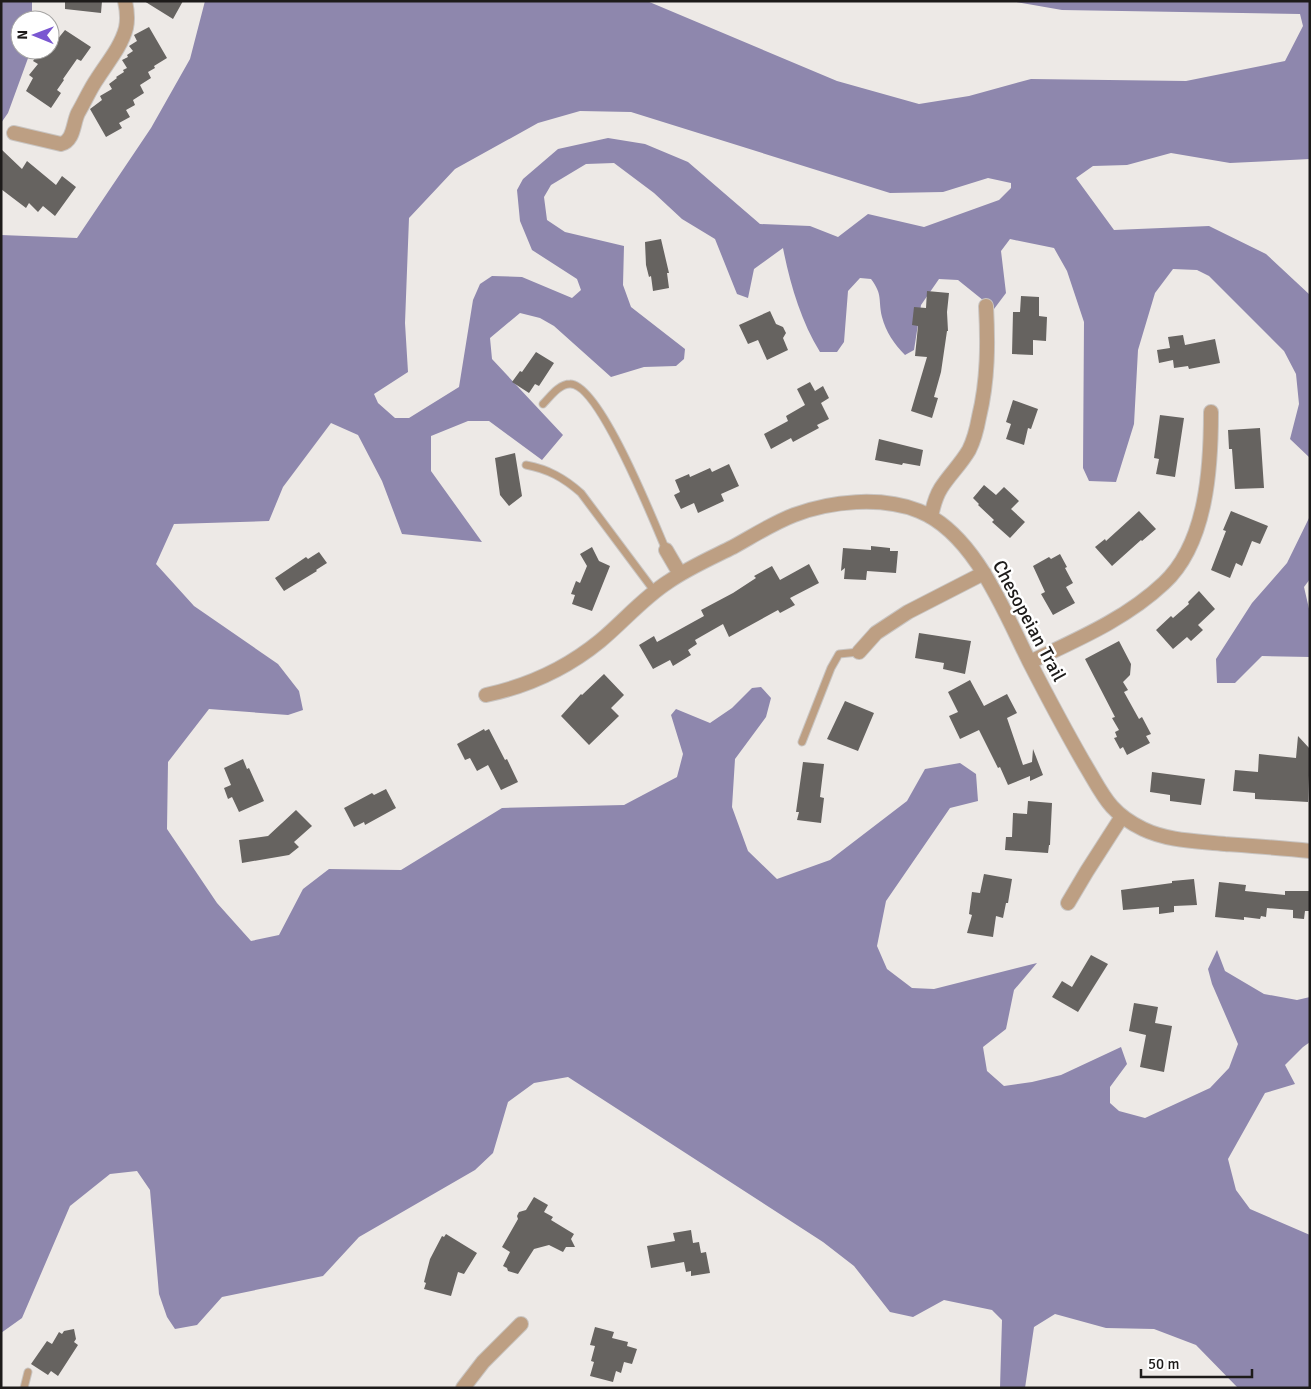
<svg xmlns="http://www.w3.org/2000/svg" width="1311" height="1389" font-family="Signika,sans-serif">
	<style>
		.water { fill: #8e87ad; fill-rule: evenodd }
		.building { fill: #666360 }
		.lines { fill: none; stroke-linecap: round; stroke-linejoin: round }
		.service-casing { stroke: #c8c4c1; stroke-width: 9 }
		.minor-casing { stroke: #c8c4c1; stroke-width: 16 }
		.service { stroke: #bd9f83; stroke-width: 7 }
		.minor { stroke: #bd9f83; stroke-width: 14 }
		.labels { text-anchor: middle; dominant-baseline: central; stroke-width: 5; stroke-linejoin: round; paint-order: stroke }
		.street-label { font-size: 19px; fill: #1d1b1a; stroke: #fff }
	</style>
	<rect width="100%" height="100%" fill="#ede9e6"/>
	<path class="water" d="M1,1H32V20H20V50H31L8,113L1,123Z
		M205,1H647L837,81L919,104L969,96L1031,79L1186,81L1285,61L1303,26L1300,14L1062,10L1011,1H1310V159L1230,163L1171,153L1127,165L1093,166L1076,178L1114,230L1209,226L1266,254L1310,295V458L1290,439L1299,404L1296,374L1284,351L1209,276L1197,270L1173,269L1155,293L1138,350L1134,424L1116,482L1089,481L1083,468L1084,322L1067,271L1054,248L1010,239L1001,251L1006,293L994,309L958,280L939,279L921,305L914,350L905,355C894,344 886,332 882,317C878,299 883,295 871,279L860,278L848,291L844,342L837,352H820C801,321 790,284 783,248L754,269L748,298L737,294L715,239L682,219L654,193L614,163L586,164L551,185L544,197L547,220L565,232L624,246L623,285L631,307L685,349L684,359L676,366L644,367L611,377L554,326L540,318L520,313L490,338L492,359L563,435L542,460L489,421H468L431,436V471L482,542L402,534L382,481L358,435L331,423L283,487L269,521L174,524L156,564L194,606L278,664L299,691L303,710L288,715L209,709L168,762L167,829L217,903L251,941L279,935L303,889L329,869L401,870L502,808L624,805L677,777L683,754L671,715L676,709L710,723L732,708L752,688L761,687L771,698L766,717L735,759L732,807L748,851L777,879L830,860L907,801L925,769L960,763L976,774L978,801L950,808L886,901L877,946L887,969L912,988L934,989L1037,963L1014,990L1006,1029L983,1047L987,1071L1004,1086L1032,1082L1061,1075L1121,1047L1127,1064L1110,1087V1103L1119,1111L1145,1118L1210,1088L1229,1068L1238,1044L1212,984L1208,969L1217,950L1225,971L1264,994L1297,1000L1310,997V1042L1303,1047L1285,1065L1295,1084L1265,1093L1228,1159L1236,1190L1250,1209L1310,1235V1388H1238L1196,1345L1154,1329L1106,1328L1055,1314L1034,1327L1025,1388H1000L1002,1320L992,1310L944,1300L913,1317L890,1312L854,1266L823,1242L568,1077L534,1083L508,1102L493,1153L475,1170L359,1237L323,1276L222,1297L197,1325L175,1329L167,1317L159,1294L150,1190L137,1171L110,1174L70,1206L22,1318L1,1333V235L77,238L151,128L190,59ZM580,111L631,112L890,193L943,192L988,178L1011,183V188L999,200L924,227L868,214L838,237L810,226L760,224L688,162L645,144L608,138L558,149L523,179L517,190L520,221L532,250L577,279L581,290L572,298L522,277L492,276L480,284L473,300L459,387L409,418H395L378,403L374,394L408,372L405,323L409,218L455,169L538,123Z
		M1310,516V579L1304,587L1310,613V657L1262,656L1235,683H1217L1216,659L1252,603L1287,563Z"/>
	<path class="building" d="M65,1H102L101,13L65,9Z
		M144,1H183L173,19Z
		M149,27L167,58L154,66L155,68L148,72L151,78L140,85L144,93L133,100L135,105L126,110L130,117L119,123L122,128L106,137L90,109L102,100L100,96L112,89L109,84L117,78L116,77L124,72L123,70L127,68L122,60L128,57L127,55L133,51L129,46L137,41L134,35Z
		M65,30L91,47L81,61L77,59L63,79L64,80L57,90L61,93L51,108L26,91L33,78L29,75L38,64L33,61L41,50L45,53L47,50H50V45L53,40L56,41Z
		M1,149L22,169L27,161L56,185L62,176L76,187L55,216L43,206L38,212L29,203L26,208L1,189Z
		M661,239L669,273H667L669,288L653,291L651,276L649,277L646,265L645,242Z
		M927,291L949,293L947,312L948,331H947L941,372L934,397L938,398L932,418L911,411L927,357L915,356L918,326L912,325L914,307L926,308Z
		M1021,296L1039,297V316L1047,317L1046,341L1033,340V355L1012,354L1013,312H1020Z
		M770,311L776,324L783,327L786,333L783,338L788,350L767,360L758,340L748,344L739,325Z
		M1183,335L1185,345L1215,339L1220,363L1189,369L1188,366L1174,368L1173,360L1159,363L1157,350L1170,348L1168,337Z
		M536,352L554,363L539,386L535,384L529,393L512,382L520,371L522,372Z
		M810,382L815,391L823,386L829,398L821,403L829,419L817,425L819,428L793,442L791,438L771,449L764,434L788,421L786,416L805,405L797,389Z
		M1013,400L1038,409L1031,429L1028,428L1024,445L1006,439L1011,424L1006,422Z
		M1160,415L1184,418L1175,477L1156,474L1159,459L1154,458Z
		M1260,428L1264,488L1235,489L1232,449H1229L1228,430Z
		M879,439L923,450L920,466L903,463L902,465L875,460Z
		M515,453L522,496L509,506L500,495L495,458Z
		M729,464L739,486L721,494L724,501L698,513L694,503L681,509L674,495L680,492L675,480L689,474L690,477L710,468L712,472Z
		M984,485L996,495L1004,487L1019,501L1011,509L1025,522L1010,538L992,522L994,520L978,505L979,504L973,498Z
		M1139,511L1156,529L1142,541L1141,540L1112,566L1095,547L1105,539L1106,541Z
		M1231,511L1268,526L1260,544L1252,541L1242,566L1236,563L1230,578L1211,570L1226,531L1223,530Z
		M871,546L890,548V551H898L896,573L867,571L866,580L844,579L845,568L841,571L843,548L871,550Z
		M592,547L599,561L610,566L592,611L572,604L575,595L571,594L576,581L580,583L587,566L580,554Z
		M319,552L327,563L316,570L317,571L284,591L275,578L306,557L308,559Z
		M1060,554L1067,567L1065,568L1073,583L1066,587L1075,603L1053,615L1041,594L1045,592L1033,566L1049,557L1051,559Z
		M809,564L819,583L790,598L795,605L780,613L778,610L729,637L723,624L695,640L697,644L688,650L691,655L673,666L670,660L653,669L639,645L654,636L657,642L704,616L701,610L733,593L756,578L754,576L772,566L780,580Z
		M1199,591L1215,609L1198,625L1203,630L1191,641L1187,637L1173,649L1156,630L1171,616L1173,618L1189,604L1188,602Z
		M919,633L971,641L965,674L943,669L944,663L915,658Z
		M1119,641L1131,664L1130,675L1123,682L1128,690L1124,692L1139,719L1142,717L1151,734L1146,736L1150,743L1127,755L1123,747L1120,749L1114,738L1117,737L1115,732L1119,730L1112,718L1115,717L1085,659Z
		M604,674L624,695L611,708L619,716L589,745L561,716L581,694L582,695Z
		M970,680L984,706L1007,694L1017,713L1007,718L1023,765L1032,762L1033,749L1043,775L1030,781V776L1008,785L1000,767L998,768L979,730L960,739L949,716L958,712L948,692Z
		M845,701L874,713L858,751L827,739Z
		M484,729L485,731L489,729L505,760L507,759L518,782L501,790L488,765L477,771L470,758L465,760L457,744Z
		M1298,736L1310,749L1308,802L1255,799V793L1233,791L1235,770L1258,772L1259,754L1296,758Z
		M243,759L247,769L249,768L264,801L239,812L232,797L228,799L224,788L231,785L224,768Z
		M803,762L824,764L820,797L824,798L821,823L797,820L799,812H796Z
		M1152,772L1205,779L1201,805L1170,801V795L1150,792Z
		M386,789L396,808L365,825L364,822L354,827L344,808L372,793L374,795Z
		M1028,801L1052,803L1050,845H1049L1048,853L1005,850L1006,837H1012L1013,813L1027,814Z
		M296,810L312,826L294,842L299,847L289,855L242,863L239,840L268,836Z
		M984,874L1012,879L1008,903H1006L1003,918L996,916L993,937L967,933L972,915L969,914L972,892L980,893Z
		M1194,879L1197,905L1174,906V912L1159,914V907L1123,910L1121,890L1172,883V881Z
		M1219,882L1246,885L1245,891L1285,895V891H1310V911H1305L1304,919L1293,918V910L1267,908L1266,917L1261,916L1260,919L1244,917V920L1215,917Z
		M1091,955L1108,964L1078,1012L1052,997L1062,981L1072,987Z
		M1134,1003L1158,1007L1155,1023L1172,1026L1164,1072L1140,1067L1146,1035L1129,1031Z
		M534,1197L548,1205L544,1212L553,1217L551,1220L574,1234L571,1239L575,1247H566L563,1252L549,1245L534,1249L518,1274L508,1271L507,1268L503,1266L510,1252L502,1247L518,1219L517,1216L519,1212L526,1210Z
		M691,1230L693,1243L699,1242L701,1253L706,1252L710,1273L691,1276V1271L686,1272L684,1262L651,1268L647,1246L675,1241L673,1233Z
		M446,1234L477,1253L464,1274L458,1272L451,1296L424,1289L426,1283L424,1282L430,1259L442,1236L444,1237Z
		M595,1327L614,1332L612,1338L628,1342L627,1346L637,1349L632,1364L624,1362L621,1373L616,1371L613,1382L590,1376L594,1362L591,1361L595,1346L590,1345Z
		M74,1329L76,1339L74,1342L78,1345L58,1376L51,1371L48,1375L31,1364L47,1341L52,1344L59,1332L62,1334L64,1331Z"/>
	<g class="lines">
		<defs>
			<path id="service" d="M543,404C550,397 559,384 570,384C599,383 654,522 666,550
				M526,465C548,469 564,478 581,493L655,592
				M802,742L831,668L839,654L859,652
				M24,1388L28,1372"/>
			<path id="minor" d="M14,133L61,144C74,141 73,123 78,113C85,101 90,89 97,79C107,63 121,47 126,28C128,19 127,10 125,1
				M931,517C933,506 936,496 941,488C950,474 961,464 969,450C974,440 977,428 979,417C988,380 988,343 986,306
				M666,550L680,574
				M859,652L876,633L908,612L984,573
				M1030,662C1076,640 1126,619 1164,583C1207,543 1211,467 1211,412
				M486,695C528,686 567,668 600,641C623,622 643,598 668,582C688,568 711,558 733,547C753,536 773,523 794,515C831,501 881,496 919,511C974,533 1004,611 1029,661C1047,696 1065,730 1084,763C1103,794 1108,812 1143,829C1168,841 1197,841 1225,844C1253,846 1282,848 1310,851
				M1068,903L1087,871L1121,818
				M463,1388L483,1362L521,1324"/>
		</defs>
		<use href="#service" class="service-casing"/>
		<use href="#minor" class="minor-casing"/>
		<use href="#service" class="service"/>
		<use href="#minor" class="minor"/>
	</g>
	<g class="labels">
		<g class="street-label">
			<text transform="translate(1029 621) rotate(62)">Chesopeian Trail</text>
		</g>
	</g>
	<rect width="1311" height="1389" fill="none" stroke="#1d1b1a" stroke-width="5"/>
	<g transform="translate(35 35) rotate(271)"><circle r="24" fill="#ffffff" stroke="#a5a4a3"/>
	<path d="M0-4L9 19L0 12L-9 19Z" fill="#7a57d1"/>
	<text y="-8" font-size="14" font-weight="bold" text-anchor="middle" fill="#1d1b1a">N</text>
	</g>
	<path d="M1141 1369v8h111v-8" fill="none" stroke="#1d1b1a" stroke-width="2.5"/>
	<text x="1148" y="1369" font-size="15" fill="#1d1b1a" stroke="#ffffff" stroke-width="4" paint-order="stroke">50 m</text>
</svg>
